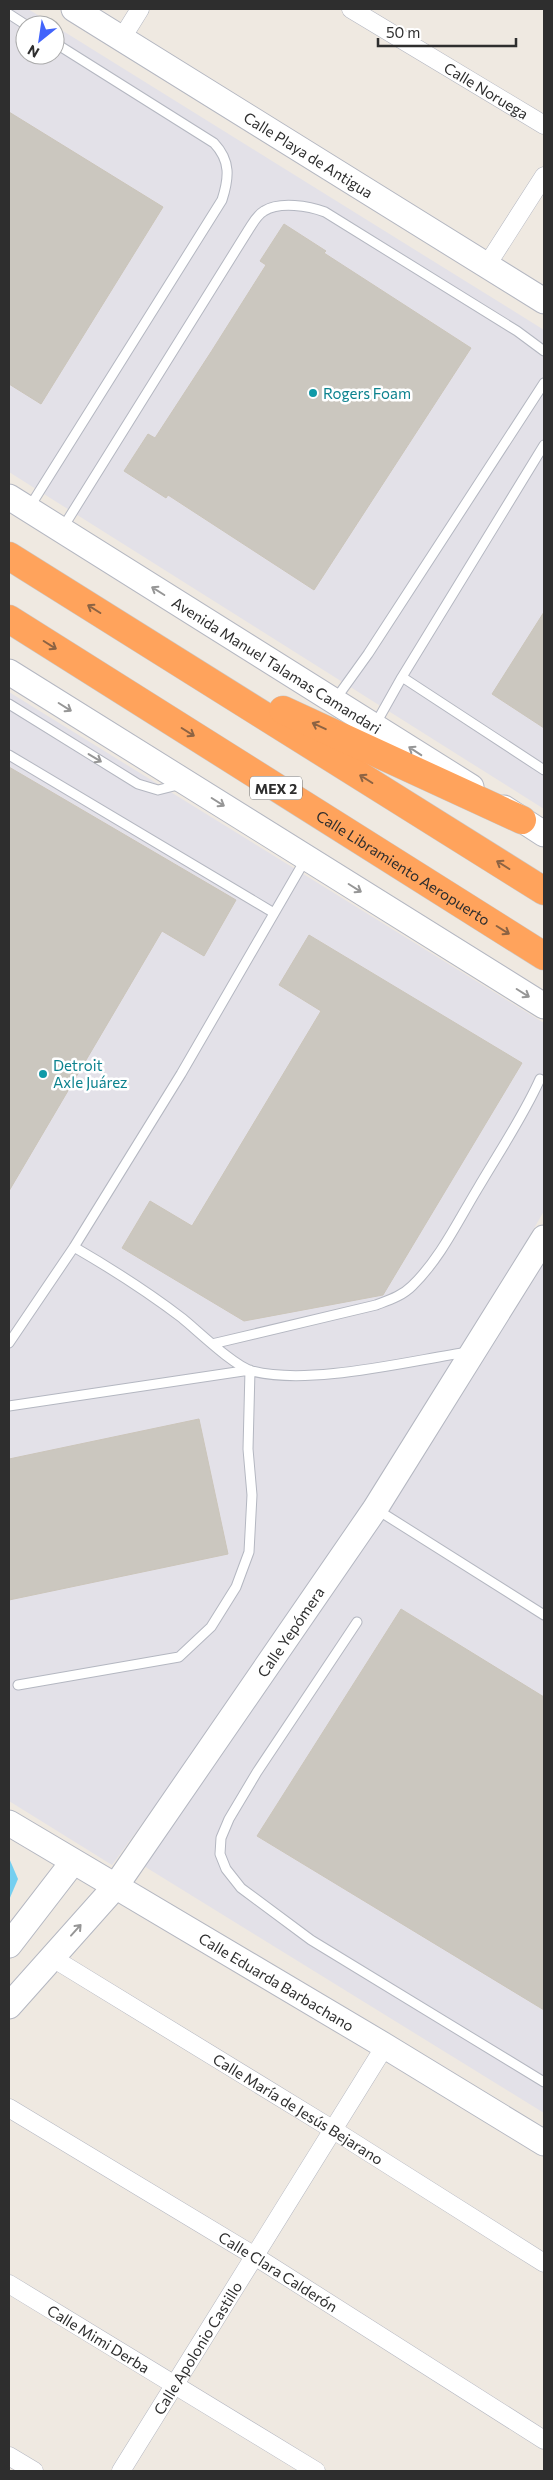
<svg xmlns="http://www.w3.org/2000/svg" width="553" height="2480" font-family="Commissioner,sans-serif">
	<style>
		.industrial { fill: #e3e1e8 }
		.water { fill: #75cff0 }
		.building { fill: #cbc7bf; stroke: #cbc5ba }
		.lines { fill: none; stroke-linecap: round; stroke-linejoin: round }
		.lane-casing { stroke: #b4b7c1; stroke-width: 11 }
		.street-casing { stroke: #b4b7c1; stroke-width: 19 }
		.secondary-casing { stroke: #b4b7c1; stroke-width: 27 }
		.highway-casing { stroke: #c9c9c9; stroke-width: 29 }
		.lane { stroke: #fff; stroke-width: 9 }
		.street { stroke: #fff; stroke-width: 18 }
		.secondary { stroke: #fff; stroke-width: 25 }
		.highway { stroke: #ffa35c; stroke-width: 28 }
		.oneway { stroke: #969696 }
		.oneway2 { stroke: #8c6343 }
		.culture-dot { fill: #0f9aa8; stroke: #fff; stroke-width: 2 }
		.labels { text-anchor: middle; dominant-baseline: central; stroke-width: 5; stroke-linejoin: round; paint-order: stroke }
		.shield { fill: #fff; stroke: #6d6d6d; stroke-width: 1 }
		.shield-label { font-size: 14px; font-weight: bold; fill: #2e2e2e }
		.street-label { font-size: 15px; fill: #2e2e2e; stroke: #fff }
		.culture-label { font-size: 15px; fill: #0d838f; stroke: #fff; text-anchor: start }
	</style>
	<rect width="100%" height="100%" fill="#efe9e1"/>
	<path class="industrial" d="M9,9H28L54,25H25V55H55V26L544,330V809L9,472Z
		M9,692L544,1023V1211L396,1468L544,1240V2113L139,1863L340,1553L112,1865L9,1801Z"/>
	<path class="water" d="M9,1858L18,1879L9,1900Z"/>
	<path class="building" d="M9,112L163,207L41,404L9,384Z
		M284,224L326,251L324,253L471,348L314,590L168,495L166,498L124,471L148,434L155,438L211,352L266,265L260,261Z
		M544,612V728L492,694Z
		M9,767L236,900L204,956L162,931L9,1191Z
		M309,935L522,1063L383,1295L244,1321L122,1248L150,1201L192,1226L321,1011L279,985Z
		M199,1419L228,1554L9,1600V1459Z
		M401,1609L544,1697V2010L257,1836Z"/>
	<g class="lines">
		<defs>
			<path id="lane" d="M9,14L26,25
				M29,508L222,200C229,178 231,161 214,143L55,43
				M62,529L249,229C253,223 257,215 264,211C280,201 309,206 325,212L517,331L544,351
				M402,677L544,770
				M335,700L368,654L544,383
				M9,704L138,784L158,790L182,784
				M375,725L402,677L544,445
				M9,755L274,913
				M74,1247C112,1269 148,1292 182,1318C198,1331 234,1366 252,1371C310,1386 408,1361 468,1352
				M9,1343L74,1247L181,1074L305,860
				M212,1344L376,1305C389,1300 402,1296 412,1286C440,1259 458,1221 478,1188C499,1152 523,1117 540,1079
				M9,1406L250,1370L248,1449L252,1495L249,1552L236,1587L211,1627L179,1657L18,1685
				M376,1509L544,1615
				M357,1622L257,1772L229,1819L221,1838L220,1854L226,1869L241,1888L311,1940L544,2082"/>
			<g id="street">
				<path id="s1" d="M351,9L544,125"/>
				<path d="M122,38L140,9"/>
				<path d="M487,265L544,176"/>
				<path id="s2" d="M51,1957L332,2129L544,2263"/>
				<path id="s3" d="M9,2108L253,2255L544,2440"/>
				<path id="s4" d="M9,2284L316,2471"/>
				<path d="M9,2456L34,2471"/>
				<path id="s5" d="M121,2471L385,2046"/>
			</g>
			<g id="secondary">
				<path id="s6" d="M74,9L544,301"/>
				<path id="s7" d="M9,497L471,787"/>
				<path d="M9,672L544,1006"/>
				<path d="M504,808L544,834"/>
				<path id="s8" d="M9,1823L385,2046L544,2143"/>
				<path d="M9,1945L73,1862"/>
				<path id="s9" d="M9,2006L115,1887L375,1509L544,1238"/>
			</g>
			<g id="highway">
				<path d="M9,556L544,891"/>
				<path id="s10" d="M9,619L544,956"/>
				<path d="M283,710L522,820"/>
			</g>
		</defs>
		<use href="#lane" class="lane-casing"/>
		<use href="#street" class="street-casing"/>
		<use href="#secondary" class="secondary-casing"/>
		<use href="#highway" class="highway-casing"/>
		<use href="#lane" class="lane"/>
		<use href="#street" class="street"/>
		<use href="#secondary" class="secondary"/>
		<use href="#highway" class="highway"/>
	</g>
	<defs><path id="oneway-shaft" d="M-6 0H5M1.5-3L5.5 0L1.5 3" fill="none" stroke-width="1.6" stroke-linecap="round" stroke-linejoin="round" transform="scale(1.25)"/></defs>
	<g class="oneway">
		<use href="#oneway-shaft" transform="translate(158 591) rotate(-148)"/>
		<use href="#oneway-shaft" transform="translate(65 707) rotate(32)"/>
		<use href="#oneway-shaft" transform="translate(415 751) rotate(-147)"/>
		<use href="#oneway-shaft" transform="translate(95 758) rotate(31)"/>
		<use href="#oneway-shaft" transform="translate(218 802) rotate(32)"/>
		<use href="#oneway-shaft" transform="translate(355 888) rotate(32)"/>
		<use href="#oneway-shaft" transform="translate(523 993) rotate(32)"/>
		<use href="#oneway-shaft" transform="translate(76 1930) rotate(-48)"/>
	</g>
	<g class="oneway2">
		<use href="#oneway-shaft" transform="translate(94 609) rotate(-148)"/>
		<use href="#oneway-shaft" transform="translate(50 645) rotate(32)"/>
		<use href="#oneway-shaft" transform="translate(319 726) rotate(-155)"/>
		<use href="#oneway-shaft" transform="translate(188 732) rotate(32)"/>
		<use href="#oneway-shaft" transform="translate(366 779) rotate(-148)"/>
		<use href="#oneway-shaft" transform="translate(503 865) rotate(-148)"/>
		<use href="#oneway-shaft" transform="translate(503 930) rotate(32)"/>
	</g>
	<g class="culture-dot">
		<circle cx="313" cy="393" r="5"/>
		<circle cx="43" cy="1074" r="5"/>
	</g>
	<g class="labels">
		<rect class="shield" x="250" y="776.5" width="52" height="23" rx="4"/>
		<g class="shield-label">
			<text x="276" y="788">MEX 2</text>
		</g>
		<g class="street-label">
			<text stroke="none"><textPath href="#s1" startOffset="158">Calle Noruega</textPath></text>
			<text stroke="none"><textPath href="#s6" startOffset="276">Calle Playa de Antigua</textPath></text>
			<text stroke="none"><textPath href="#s7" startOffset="316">Avenida Manuel Talamas Camandari</textPath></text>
			<text stroke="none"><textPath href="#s10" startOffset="466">Calle Libramiento Aeropuerto</textPath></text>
			<text stroke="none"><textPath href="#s9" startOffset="469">Calle Yepómera</textPath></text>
			<text stroke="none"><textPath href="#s8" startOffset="311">Calle Eduarda Barbachano</textPath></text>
			<text stroke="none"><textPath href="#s2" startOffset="290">Calle María de Jesús Bejarano</textPath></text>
			<text stroke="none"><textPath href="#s3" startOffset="315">Calle Clara Calderón</textPath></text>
			<text stroke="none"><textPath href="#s4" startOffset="105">Calle Mimi Derba</textPath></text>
			<text stroke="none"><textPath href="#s5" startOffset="145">Calle Apolonio Castillo</textPath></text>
		</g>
		<g class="culture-label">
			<text x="323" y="393">Rogers Foam</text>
			<text x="53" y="1065">Detroit<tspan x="53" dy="17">Axle Juárez</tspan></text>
		</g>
	</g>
	<rect width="553" height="2480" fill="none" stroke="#2e2e2e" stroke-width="20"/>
	<g transform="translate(40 40) rotate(210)"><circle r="24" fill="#ffffff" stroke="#ababab"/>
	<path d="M0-4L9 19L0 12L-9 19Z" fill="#4264fb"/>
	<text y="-8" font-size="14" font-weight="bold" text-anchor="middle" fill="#2e2e2e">N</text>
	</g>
	<path d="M378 38v8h138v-8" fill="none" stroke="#2e2e2e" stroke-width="2.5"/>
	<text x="386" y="38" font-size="15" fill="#2e2e2e" stroke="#ffffff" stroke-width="4" paint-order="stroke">50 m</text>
</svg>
